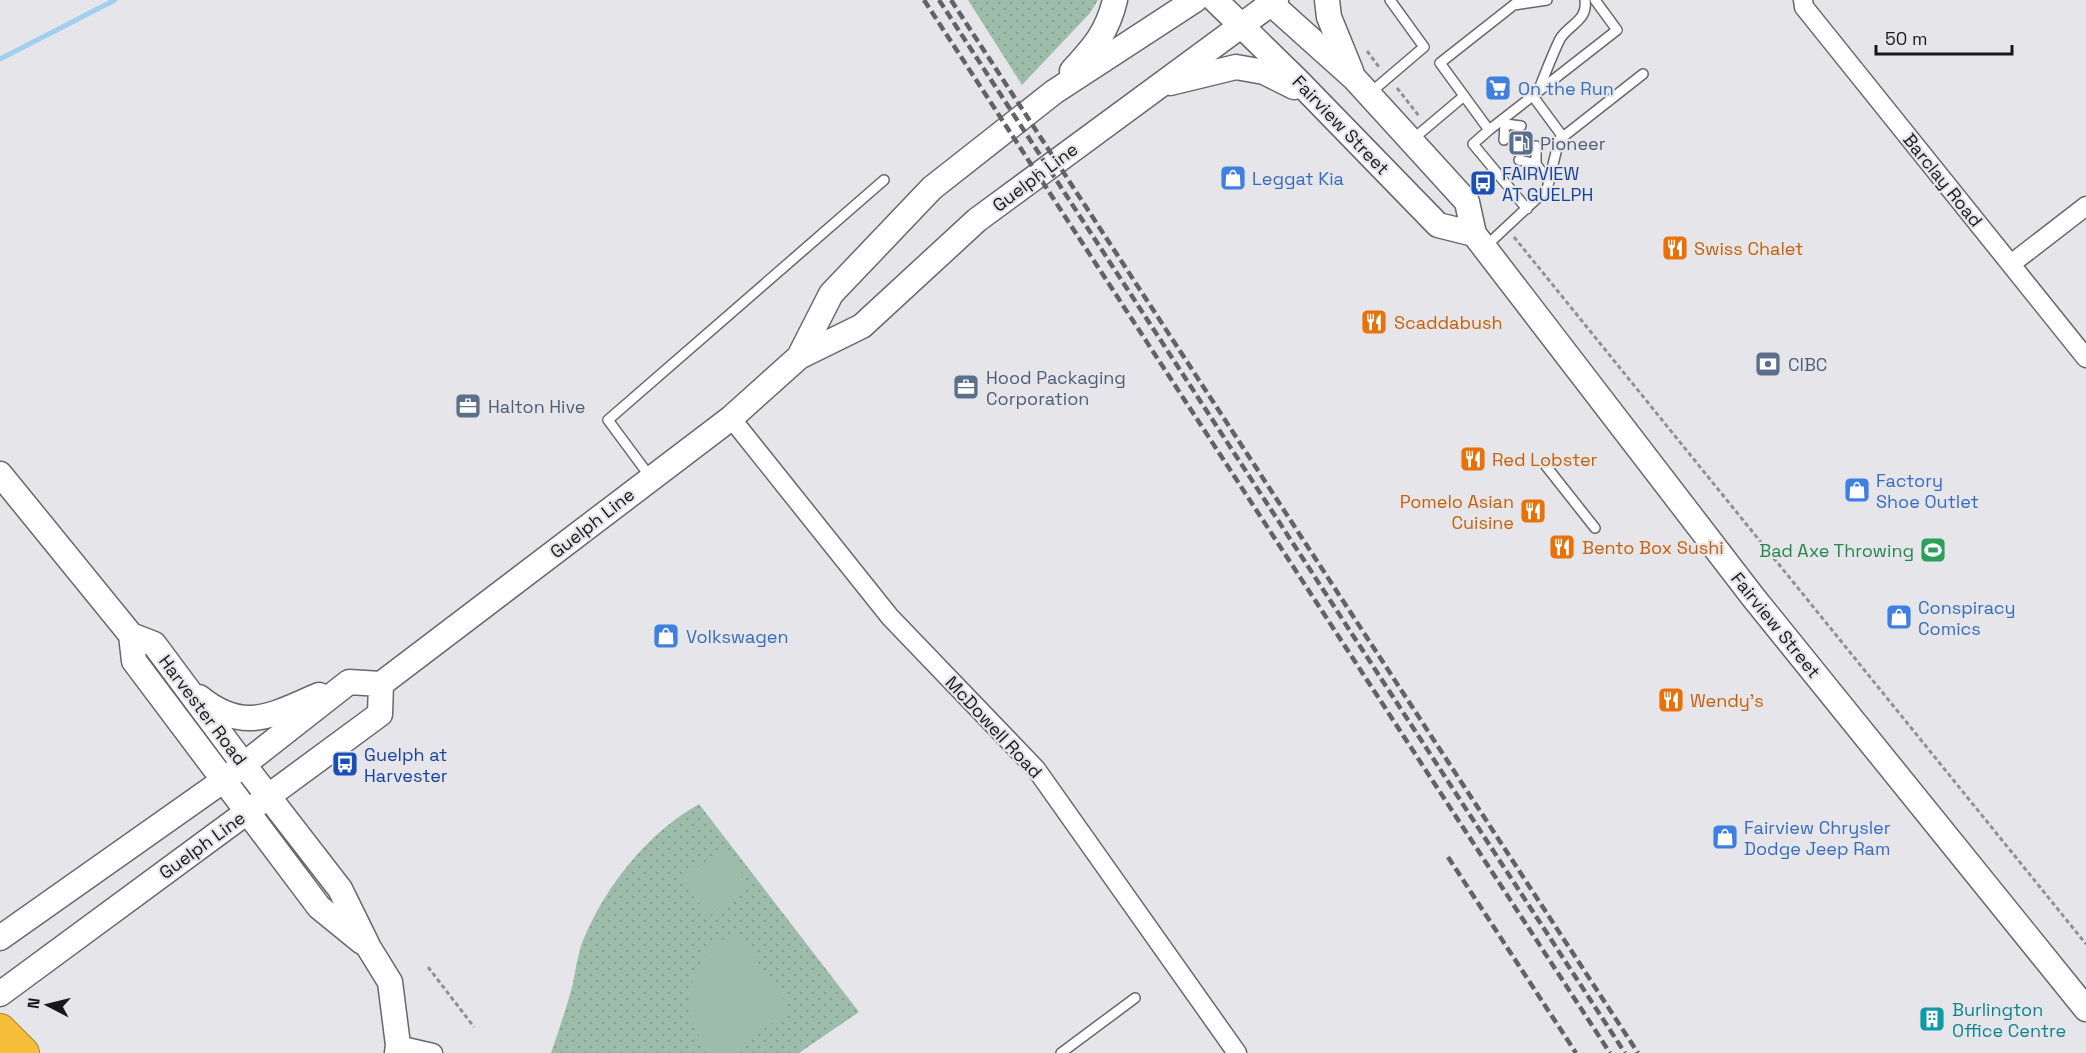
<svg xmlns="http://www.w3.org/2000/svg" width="2086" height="1053" font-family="'Space Grotesk',sans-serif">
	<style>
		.grass { fill: url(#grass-dots) }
		.garden { fill: #9dbdaa }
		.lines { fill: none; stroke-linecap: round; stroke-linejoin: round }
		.stream { stroke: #a0d0ee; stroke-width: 5 }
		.lane-casing { stroke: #68676b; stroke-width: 12 }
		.street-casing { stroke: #68676b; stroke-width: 21 }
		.secondary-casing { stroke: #68676b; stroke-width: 27 }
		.highway-casing { stroke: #a9842e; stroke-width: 34 }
		.path { stroke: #919194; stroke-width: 3; stroke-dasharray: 4.5 3; stroke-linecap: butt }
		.lane { stroke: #fff; stroke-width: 9 }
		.street { stroke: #fff; stroke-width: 18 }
		.secondary { stroke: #fff; stroke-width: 24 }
		.highway { stroke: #f7be39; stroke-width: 32 }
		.rail { stroke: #636366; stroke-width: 4.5; stroke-dasharray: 9 4.5; stroke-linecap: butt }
		.labels { text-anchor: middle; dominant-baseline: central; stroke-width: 4.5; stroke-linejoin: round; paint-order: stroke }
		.shop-label { font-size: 18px; fill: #366cbe; stroke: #e6e6ea; text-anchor: start }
		.street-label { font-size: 18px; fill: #19191b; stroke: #e6e6ea }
		.service-label { font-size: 18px; fill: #4e5e75; stroke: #e6e6ea; text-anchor: start }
		.transit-label { font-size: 18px; fill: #164399; stroke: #e6e6ea; text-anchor: start }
		.food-label { font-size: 18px; fill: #c56008; stroke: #e6e6ea; text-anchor: start }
		.leisure-label { font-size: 18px; fill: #27864d; stroke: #e6e6ea; text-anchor: end }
		.culture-label { font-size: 18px; fill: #0d838f; stroke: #e6e6ea; text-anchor: start }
	</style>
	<defs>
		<pattern id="grass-dots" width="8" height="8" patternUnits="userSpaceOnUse" patternTransform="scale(1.5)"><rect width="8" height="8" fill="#9dbdaa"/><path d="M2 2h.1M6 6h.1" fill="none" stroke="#87a292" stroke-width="1.8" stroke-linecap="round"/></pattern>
	</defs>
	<rect width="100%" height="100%" fill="#e6e6ea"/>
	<path class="grass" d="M968,0H1098L1090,13L1022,85Z
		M699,804L859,1012L799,1053H551C559,1030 567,1006 573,983C576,968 578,952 584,938C607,884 648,833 699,804Z"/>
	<path class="garden" d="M722,848L750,884L709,916L681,881Z
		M737,932L787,1004L786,1013L731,1053H712C681,1023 683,972 716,944C722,939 731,936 737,932Z"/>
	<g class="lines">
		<path class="stream" d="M0,59L115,0"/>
		<defs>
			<path id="lane" d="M1520,0L1440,63L1489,130L1617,30L1595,0
				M1514,5L1547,0
				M1539,89C1546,72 1552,55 1560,39C1569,24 1588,21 1585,0
				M1370,93L1424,47L1390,0
				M1532,95L1563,137
				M1489,130L1473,144L1527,209
				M1413,139L1464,96
				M1504,140L1505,124L1521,126
				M1519,160L1536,164L1549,182
				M1536,164V146
				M1485,247L1547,189L1559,140L1643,74
				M1546,466L1595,528
				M651,478L608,420L884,180
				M1061,1053L1135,998"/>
			<path id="street" d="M1803,0L1804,7L2086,358
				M2011,264L2086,206
				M731,418L890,617L1036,769L1237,1053
				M398,1045L433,1053"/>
			<path id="secondary" d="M1215,0L1297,80L1438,225L1474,234
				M1267,0L1354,78L1467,202L1474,234L1753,597L2086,1009
				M1327,0L1329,17L1351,71
				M1072,71C1094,47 1107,33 1115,0
				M1170,83L1236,67L1264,72L1294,87
				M799,357L831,294L932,188L1054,92L1195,0
				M0,474L131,635L154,644L244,765L340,889L369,948L390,982L398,1045L397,1053
				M131,635L134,661L319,907L362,942
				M199,697C244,734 272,715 319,695
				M0,938L224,780L349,682L381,684L731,418L799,357L862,326L977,220L1276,0
				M0,994L380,714L381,684"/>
			<path id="highway" d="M0,1030L23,1053"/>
		</defs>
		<use href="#lane" class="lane-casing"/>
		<use href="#street" class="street-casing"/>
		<use href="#secondary" class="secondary-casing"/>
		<use href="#highway" class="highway-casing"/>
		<path class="path" d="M1367,51L1379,67
			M1397,88L1419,116
			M1514,237L2086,944
			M428,967L474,1027"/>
		<use href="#lane" class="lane"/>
		<use href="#street" class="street"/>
		<use href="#secondary" class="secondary"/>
		<use href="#highway" class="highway"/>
		<path class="rail" d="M924,0L1610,1053
			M939,0L1625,1053
			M951,0L1638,1053
			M1448,857L1576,1053"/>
	</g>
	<defs>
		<symbol id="supermarket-square" viewBox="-11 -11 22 22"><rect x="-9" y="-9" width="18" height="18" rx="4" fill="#3f7fe0" stroke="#e6e6ea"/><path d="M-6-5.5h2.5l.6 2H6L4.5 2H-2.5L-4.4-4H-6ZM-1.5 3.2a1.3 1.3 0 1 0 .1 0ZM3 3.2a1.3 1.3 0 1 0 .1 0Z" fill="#fff"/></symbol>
		<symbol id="fuel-square" viewBox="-11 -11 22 22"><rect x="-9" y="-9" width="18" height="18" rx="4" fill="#5c6f8a" stroke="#e6e6ea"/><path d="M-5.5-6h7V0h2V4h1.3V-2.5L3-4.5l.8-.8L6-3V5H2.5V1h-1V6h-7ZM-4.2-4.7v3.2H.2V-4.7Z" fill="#fff"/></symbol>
		<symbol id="shop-square" viewBox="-11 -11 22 22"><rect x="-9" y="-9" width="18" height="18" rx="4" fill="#3f7fe0" stroke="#e6e6ea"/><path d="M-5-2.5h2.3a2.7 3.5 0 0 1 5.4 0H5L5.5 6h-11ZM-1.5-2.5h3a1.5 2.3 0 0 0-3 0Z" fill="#fff"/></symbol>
		<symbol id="bus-square" viewBox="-11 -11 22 22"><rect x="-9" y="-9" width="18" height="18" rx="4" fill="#1a4fb4" stroke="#e6e6ea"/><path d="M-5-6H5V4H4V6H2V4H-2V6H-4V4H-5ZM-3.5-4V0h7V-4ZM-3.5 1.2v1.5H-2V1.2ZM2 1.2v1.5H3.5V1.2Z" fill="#fff"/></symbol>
		<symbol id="restaurant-square" viewBox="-11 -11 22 22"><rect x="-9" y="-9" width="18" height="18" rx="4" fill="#e8710a" stroke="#e6e6ea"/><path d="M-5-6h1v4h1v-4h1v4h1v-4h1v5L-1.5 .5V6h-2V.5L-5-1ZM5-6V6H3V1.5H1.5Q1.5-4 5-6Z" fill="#fff"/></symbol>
		<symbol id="bank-square" viewBox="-11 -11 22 22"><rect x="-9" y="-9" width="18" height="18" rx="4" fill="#5c6f8a" stroke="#e6e6ea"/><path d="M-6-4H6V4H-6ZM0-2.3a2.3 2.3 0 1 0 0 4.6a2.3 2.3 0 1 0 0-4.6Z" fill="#fff"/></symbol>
		<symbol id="office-square" viewBox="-11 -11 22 22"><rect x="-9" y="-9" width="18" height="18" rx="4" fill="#5c6f8a" stroke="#e6e6ea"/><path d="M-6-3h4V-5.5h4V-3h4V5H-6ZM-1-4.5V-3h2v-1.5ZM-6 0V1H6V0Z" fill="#fff"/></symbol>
		<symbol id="stadium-square" viewBox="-11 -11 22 22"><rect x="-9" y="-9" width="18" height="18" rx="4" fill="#2e9e5b" stroke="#e6e6ea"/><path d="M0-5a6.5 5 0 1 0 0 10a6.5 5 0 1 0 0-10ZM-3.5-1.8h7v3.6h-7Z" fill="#fff"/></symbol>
		<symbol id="building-square" viewBox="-11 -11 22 22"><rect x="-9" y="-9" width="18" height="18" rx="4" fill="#0f9aa8" stroke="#e6e6ea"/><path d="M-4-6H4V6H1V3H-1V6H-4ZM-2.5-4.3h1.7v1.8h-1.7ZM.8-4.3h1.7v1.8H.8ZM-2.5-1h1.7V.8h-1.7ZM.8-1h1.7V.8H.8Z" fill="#fff"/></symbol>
	</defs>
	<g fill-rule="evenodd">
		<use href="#supermarket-square" x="1483" y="73" width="30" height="30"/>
		<use href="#fuel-square" x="1506" y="128" width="30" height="30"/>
		<use href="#shop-square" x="1218" y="163" width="30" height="30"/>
		<use href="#bus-square" x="1468" y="168" width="30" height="30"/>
		<use href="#restaurant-square" x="1660" y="233" width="30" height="30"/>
		<use href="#restaurant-square" x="1359" y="307" width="30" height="30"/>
		<use href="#bank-square" x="1753" y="349" width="30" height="30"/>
		<use href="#office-square" x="951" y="372" width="30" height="30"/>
		<use href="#office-square" x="453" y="391" width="30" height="30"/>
		<use href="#restaurant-square" x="1458" y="444" width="30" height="30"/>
		<use href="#shop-square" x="1842" y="475" width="30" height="30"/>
		<use href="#restaurant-square" x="1518" y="496" width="30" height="30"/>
		<use href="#restaurant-square" x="1547" y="532" width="30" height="30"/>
		<use href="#stadium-square" x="1918" y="535" width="30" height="30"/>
		<use href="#shop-square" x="1884" y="602" width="30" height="30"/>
		<use href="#shop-square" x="651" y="621" width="30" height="30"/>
		<use href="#restaurant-square" x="1656" y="685" width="30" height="30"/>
		<use href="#bus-square" x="330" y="749" width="30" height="30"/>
		<use href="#shop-square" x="1710" y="822" width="30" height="30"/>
		<use href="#building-square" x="1917" y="1004" width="30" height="30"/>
	</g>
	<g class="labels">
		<g class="shop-label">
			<text x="1518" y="88">On the Run</text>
			<text x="1252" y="178">Leggat Kia</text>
			<text x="1876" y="480">Factory<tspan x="1876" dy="21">Shoe Outlet</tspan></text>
			<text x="1918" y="607">Conspiracy<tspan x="1918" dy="21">Comics</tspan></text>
			<text x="686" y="636">Volkswagen</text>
			<text x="1744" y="827">Fairview Chrysler<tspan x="1744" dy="21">Dodge Jeep Ram</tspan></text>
		</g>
		<g class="street-label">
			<text transform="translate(1341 125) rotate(46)">Fairview Street</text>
			<text transform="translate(1035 177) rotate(-37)">Guelph Line</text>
			<text transform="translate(1943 180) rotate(51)">Barclay Road</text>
			<text transform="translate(592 523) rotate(-38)">Guelph Line</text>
			<text transform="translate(1776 625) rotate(51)">Fairview Street</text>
			<text transform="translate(203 710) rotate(53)">Harvester Road</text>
			<text transform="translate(994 727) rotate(47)">McDowell Road</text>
			<text transform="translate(202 845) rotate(-36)">Guelph Line</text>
		</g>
		<g class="service-label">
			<text x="1540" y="143">Pioneer</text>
			<text x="1788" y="364">CIBC</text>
			<text x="986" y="377">Hood Packaging<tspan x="986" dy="21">Corporation</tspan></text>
			<text x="488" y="406">Halton Hive</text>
		</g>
		<g class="transit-label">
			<text x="1502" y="173">FAIRVIEW<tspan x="1502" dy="21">AT GUELPH</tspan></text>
			<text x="364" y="754">Guelph at<tspan x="364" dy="21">Harvester</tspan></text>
		</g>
		<g class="food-label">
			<text x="1694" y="248">Swiss Chalet</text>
			<text x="1394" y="322">Scaddabush</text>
			<text x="1492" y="459">Red Lobster</text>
			<text x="1514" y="501" text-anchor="end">Pomelo Asian<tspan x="1514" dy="21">Cuisine</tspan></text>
			<text x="1582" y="547">Bento Box Sushi</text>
			<text x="1690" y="700">Wendy's</text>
		</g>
		<g class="leisure-label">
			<text x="1914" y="550">Bad Axe Throwing</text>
		</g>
		<g class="culture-label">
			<text x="1952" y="1009">Burlington<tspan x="1952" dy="21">Office Centre</tspan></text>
		</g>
	</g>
	<g transform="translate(48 1005) rotate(277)" stroke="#e6e6ea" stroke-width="4.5" paint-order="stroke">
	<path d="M0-4.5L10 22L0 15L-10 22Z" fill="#19191b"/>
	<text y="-9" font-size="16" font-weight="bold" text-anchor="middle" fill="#19191b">N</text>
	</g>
	<path d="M1876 45v9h136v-9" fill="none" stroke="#19191b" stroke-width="3"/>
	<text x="1885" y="45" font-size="18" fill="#19191b" stroke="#e6e6ea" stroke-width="4.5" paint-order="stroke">50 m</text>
</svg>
